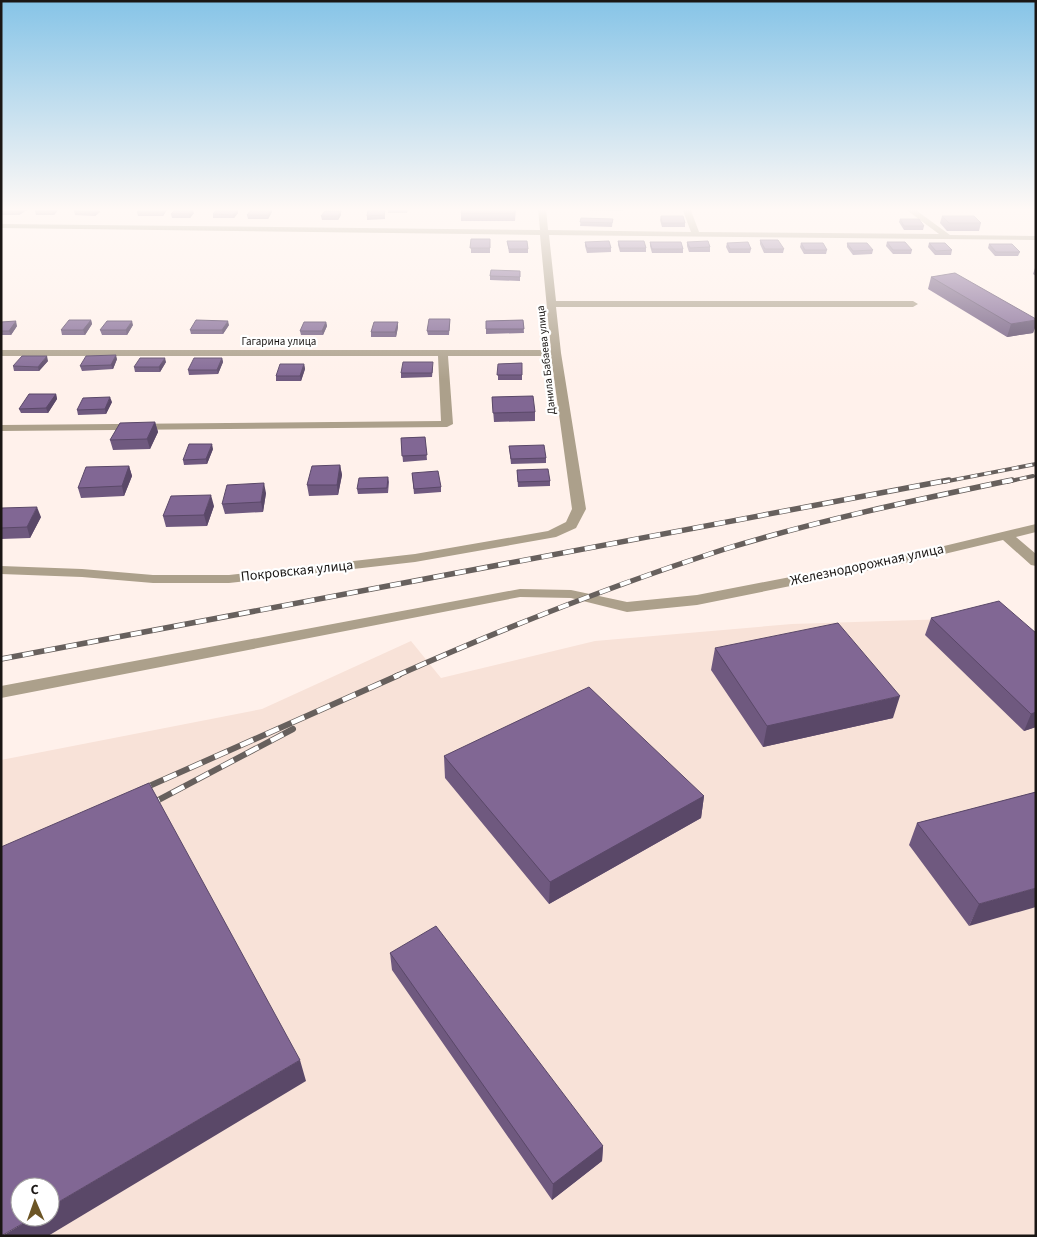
<svg xmlns="http://www.w3.org/2000/svg" width="1037" height="1237" font-family="'Source Sans 3',sans-serif">
	<style>
		.built { fill: #f8e2d8; fill-rule: evenodd }
		.lines { fill: none; stroke-linecap: round; stroke-linejoin: round }
		.minor { fill: #aca08b; fill-rule: evenodd }
		.rail-far2-casing { stroke: #67605d; stroke-width: 4 }
		.rail-far1-casing { stroke: #67605d; stroke-width: 5.5 }
		.rail-casing { stroke: #67605d; stroke-width: 6 }
		.rail-far2 { stroke: #fff; stroke-width: 2.5; stroke-dasharray: 7; stroke-linecap: butt }
		.rail-far1 { stroke: #fff; stroke-width: 4; stroke-dasharray: 11; stroke-linecap: butt }
		.rail { stroke: #fff; stroke-width: 4.5; stroke-dasharray: 14; stroke-linecap: butt }
		.wall { fill: #6f597f }
		.shaded-wall { fill: #5a4868 }
		.building { fill: #816794; stroke: #5a4868 }
		.labels { text-anchor: middle; dominant-baseline: central; stroke-width: 4.5; stroke-linejoin: round; paint-order: stroke }
		.far-street-label { font-size: 11px; fill: #1a1614; stroke: #fff }
		.street-label { font-size: 14px; fill: #1a1614; stroke: #fff }
	</style>
	<rect width="100%" height="100%" fill="#fff1eb"/>
	<path class="built" d="M1013,617L1036,637V1236H1V760L262,709L411,641L441,678L595,641L792,624ZM20,1187H50V1217H20Z"/>
	<g class="lines">
		<path class="minor" d="M538,208H546L548,230L691,232L682,208H690L699,232L939,234L904,208H913L950,235L1036,236V240L549,235L556,301H913L918,304L913,307H556L561,353L586,509L576,528L556,537L415,562L229,583H153L82,577L1,574V566L82,569L153,575H229L415,554L548,531L566,522L572,509L551,356H448L453,424L447,427L1,431V425L441,421L438,356H1V350H551L540,235L1,228V224L540,230Z
			M1036,524V532L1016,537L1036,554V566L1031,565L1003,540L919,560L697,605L627,612L571,598L520,597L1,698V686L520,589L571,590L627,602L697,595L919,552Z"/>
		<defs>
			<path id="rail-far2" d="M943,482L1036,464
				M1006,482L1033,476"/>
			<path id="rail-far1" d="M1,659L949,480
				M396,676C504,628 613,585 725,549C819,520 916,500 1012,480"/>
			<path id="rail" d="M138,791L399,675
				M147,806L293,729"/>
		</defs>
		<use href="#rail-far2" class="rail-far2-casing"/>
		<use href="#rail-far1" class="rail-far1-casing"/>
		<use href="#rail" class="rail-casing"/>
		<use href="#rail-far2" class="rail-far2"/>
		<use href="#rail-far1" class="rail-far1"/>
		<use href="#rail" class="rail"/>
	</g>
	<path class="wall" d="M1,208H26L27,210L19,215H1Z
		M38,208H58V210L54,215H36L35,211Z
		M140,208H166L167,210L163,216H138L137,212Z
		M389,208H409L407,213H388Z
		M516,208L515,221H461V213Z
		M583,208H623V211L583,210Z
		M1028,208H1036V211Z
		M272,209V212L268,219H248L247,215Z
		M385,210V219L367,220V216Z
		M74,211L100,212L95,216L75,215Z
		M341,211V215L338,220H322L321,216Z
		M194,213L190,218H172L171,214Z
		M238,213L234,218H213V214Z
		M661,216L685,223V227H662L660,220Z
		M942,216L981,223L979,231H947L940,223Z
		M581,218L613,219L612,227L580,226Z
		M900,219L924,226L923,230H904L899,222Z
		M471,239H490V253H471Z
		M760,240L784,249L783,253H764L760,244Z
		M507,241L528,249V253H509Z
		M618,241L646,248V252H620L618,245Z
		M585,242L611,248V252L587,253L585,246Z
		M650,242L683,249V253H652L650,246Z
		M687,242L710,247V252H689L687,246Z
		M887,242L912,250L911,254H893L886,246Z
		M727,243L751,249L750,253H729L726,247Z
		M801,243L827,250L826,254H804L800,247Z
		M847,243L873,250L872,254L853,255L847,247Z
		M929,243L952,250L951,255H935L928,247Z
		M989,244L1020,252L1018,256H995L988,248Z
		M1036,265V276L1033,274Z
		M520,275V281L490,280V276Z
		M931,277L1036,319V325L1033,333L1007,337L928,289Z
		M450,319L449,335H428L427,331Z
		M91,320L92,324L85,335H62L61,330Z
		M523,320L524,333L486,334V321Z
		M1,322L17,326L11,335H1Z
		M326,322L327,326L323,335H301L300,331Z
		M133,325L127,335H102L100,330Z
		M229,325L223,334H191L190,330Z
		M398,327L396,337H371V332Z
		M222,358L223,362L218,374L189,375L188,370Z
		M117,359L113,369L82,371L80,366Z
		M48,361L39,371H14L13,366Z
		M166,362L160,372H135L134,367Z
		M522,363V380H498V364Z
		M304,364L305,369L301,381H276V376Z
		M433,367L432,377L401,378V373Z
		M56,394L57,399L48,413H21L19,409Z
		M492,397L535,412V421L494,422Z
		M112,402L106,414L78,415L77,410Z
		M155,422L158,432L150,449L113,450L110,440Z
		M425,437L427,460L403,462L401,438Z
		M509,446L546,458V463L511,464Z
		M213,449L207,464L184,465L183,460Z
		M340,465L342,475L338,495L309,496L307,485Z
		M129,466L132,476L124,496L81,498L78,488Z
		M517,470L550,481V486L518,487Z
		M412,473L441,487V492L414,494Z
		M388,477L389,482L388,493L358,494L357,489Z
		M266,493L263,512L225,514L222,504Z
		M214,506L207,526L166,527L163,516Z
		M1,510L41,517L30,538L1,539Z
		M931,618L1036,633V727L1024,731L925,635Z
		M715,648L893,718L763,747L711,670Z
		M444,756L704,796L701,818L549,904L445,778Z
		M1036,792L969,926L909,845L917,823Z
		M390,953L603,1146L602,1161L552,1200L392,970Z"/>
	<path class="shaded-wall" d="M23,208H26L27,210L19,215L18,211Z
		M56,208H58V210L54,215L53,211Z
		M99,208L100,212L95,216L94,212Z
		M165,208H166L167,210L163,216L162,212Z
		M193,209L194,213L190,218L189,214Z
		M238,209V213L234,218L233,215Z
		M272,209V212L268,219V215Z
		M341,211V215L338,220V216Z
		M91,320L92,324L85,335L83,330Z
		M1036,320V325L1033,333L1007,337L1011,324Z
		M16,321L17,326L11,335L9,331Z
		M132,321L133,325L127,335L126,330Z
		M228,321L229,325L223,334L222,330Z
		M326,322L327,326L323,335L322,331Z
		M398,322V327L396,337L395,332Z
		M116,355L117,359L113,369L111,365Z
		M47,356L48,361L39,371L38,367Z
		M165,358L166,362L160,372L159,367Z
		M222,358L223,362L218,374L217,370Z
		M304,364L305,369L301,381L300,376Z
		M56,394L57,399L48,413L46,408Z
		M110,397L112,402L106,414L105,409Z
		M155,422L158,432L150,449L147,439Z
		M212,444L213,449L207,464L206,459Z
		M340,465L342,475L338,495L337,485Z
		M129,466L132,476L124,496L122,486Z
		M264,483L266,493L263,512L261,502Z
		M211,495L214,506L207,526L204,515Z
		M37,507L41,517L30,538L27,527Z
		M900,696L893,718L763,747L767,726Z
		M1036,712V727L1024,731L1031,714Z
		M704,796L701,818L549,904L550,882Z
		M1036,888V907L969,926L979,904Z
		M300,1060L306,1081L48,1236H2L34,1217H50V1207Z
		M603,1146L602,1161L552,1200L553,1184Z"/>
	<path class="building" d="M1,208H23L18,211H1Z
		M38,208H56L53,211H35Z
		M79,208H99L94,212L74,211Z
		M140,208H165L162,212H137Z
		M218,208L238,209L233,215L213,214Z
		M389,208H408L407,210H388Z
		M462,208H515V213H461Z
		M176,209H193L189,214H171Z
		M252,209H272L268,215H247Z
		M368,210H385L384,215L367,216Z
		M325,211H341L338,216H321Z
		M661,216H683L685,223H662Z
		M942,216H974L981,223H949Z
		M581,218L613,219L612,223L580,222Z
		M900,219H919L924,226H904Z
		M471,239H490V248H470Z
		M760,240H778L784,249H765Z
		M507,241H527L528,249H509Z
		M609,241L611,248H587L585,242Z
		M618,241H644L646,248H620Z
		M708,241L710,247L690,248L687,242Z
		M650,242H681L683,249H652Z
		M748,242L751,249H730L727,243Z
		M887,242H905L912,250H893Z
		M801,243H823L827,250H805Z
		M847,243H867L873,250L853,251Z
		M929,243H945L952,250L936,251Z
		M989,244H1012L1020,252H996Z
		M491,270L520,271V277L490,276Z
		M955,273L1036,319V320L1011,324L931,277Z
		M429,319H450L449,331H427Z
		M69,320H91L83,330H61Z
		M196,320L228,321L222,330H190Z
		M523,320L524,329H486V321Z
		M16,321L9,331H1V322Z
		M107,321H132L126,330H100Z
		M304,322H326L322,331H300Z
		M374,322H398L395,332H371Z
		M116,355L111,365L80,366L86,356Z
		M22,356H47L38,367L13,366Z
		M140,358H165L159,367H134Z
		M194,358H222L217,370H188Z
		M403,362H433L432,373H401Z
		M522,363V375H497L498,364Z
		M280,364H304L300,376H276Z
		M29,394H56L46,408L19,409Z
		M533,396L535,412L493,413L492,397Z
		M110,397L105,409L77,410L83,398Z
		M155,422L147,439L110,440L120,423Z
		M425,437L427,455L402,456L401,438Z
		M189,444H212L206,459L183,460Z
		M544,445L546,458L511,459L509,446Z
		M340,465L337,485H307L312,466Z
		M129,466L122,486L78,488L86,467Z
		M548,469L550,481L518,482L517,470Z
		M438,471L441,487L414,489L412,473Z
		M388,477L387,488L357,489L359,478Z
		M264,483L261,502L222,504L227,485Z
		M211,495L204,515L163,516L171,496Z
		M37,507L27,527L1,528V510L2,508Z
		M999,601L1036,633V712L1031,714L931,618Z
		M838,623L900,696L767,726L715,648Z
		M589,687L704,796L550,882L444,756Z
		M149,783L300,1060L50,1207V1187H20V1217H34L1,1236V847Z
		M1036,792V888L979,904L917,823Z
		M436,926L603,1146L553,1184L390,953Z"/>
	<linearGradient id="sky" x2="0" y2="1"><stop stop-color="#86c4e7"/><stop offset="0.55" stop-color="#fff9f6"/><stop offset="1" stop-color="#fff9f6" stop-opacity="0"/></linearGradient>
	<rect width="1037" height="381" fill="url(#sky)"/>
	<g class="labels">
		<g class="far-street-label">
			<text x="279" y="341">Гагарина улица</text>
			<text transform="translate(546 360) rotate(-96)">Данила Бабаева улица</text>
		</g>
		<g class="street-label">
			<text transform="translate(867 565) rotate(-12)">Железнодорожная улица</text>
			<text transform="translate(297 571) rotate(-6)">Покровская улица</text>
		</g>
	</g>
	<rect width="1037" height="1237" fill="none" stroke="#1a1614" stroke-width="5"/>
	<g transform="translate(35 1202) rotate(358)"><circle r="24" fill="#ffffff" stroke="#a3a2a1"/>
	<path d="M0-4L9 19L0 12L-9 19Z" fill="#6c5525"/>
	<text y="-8" font-size="14" font-weight="bold" text-anchor="middle" fill="#1a1614">С</text>
	</g>
</svg>
